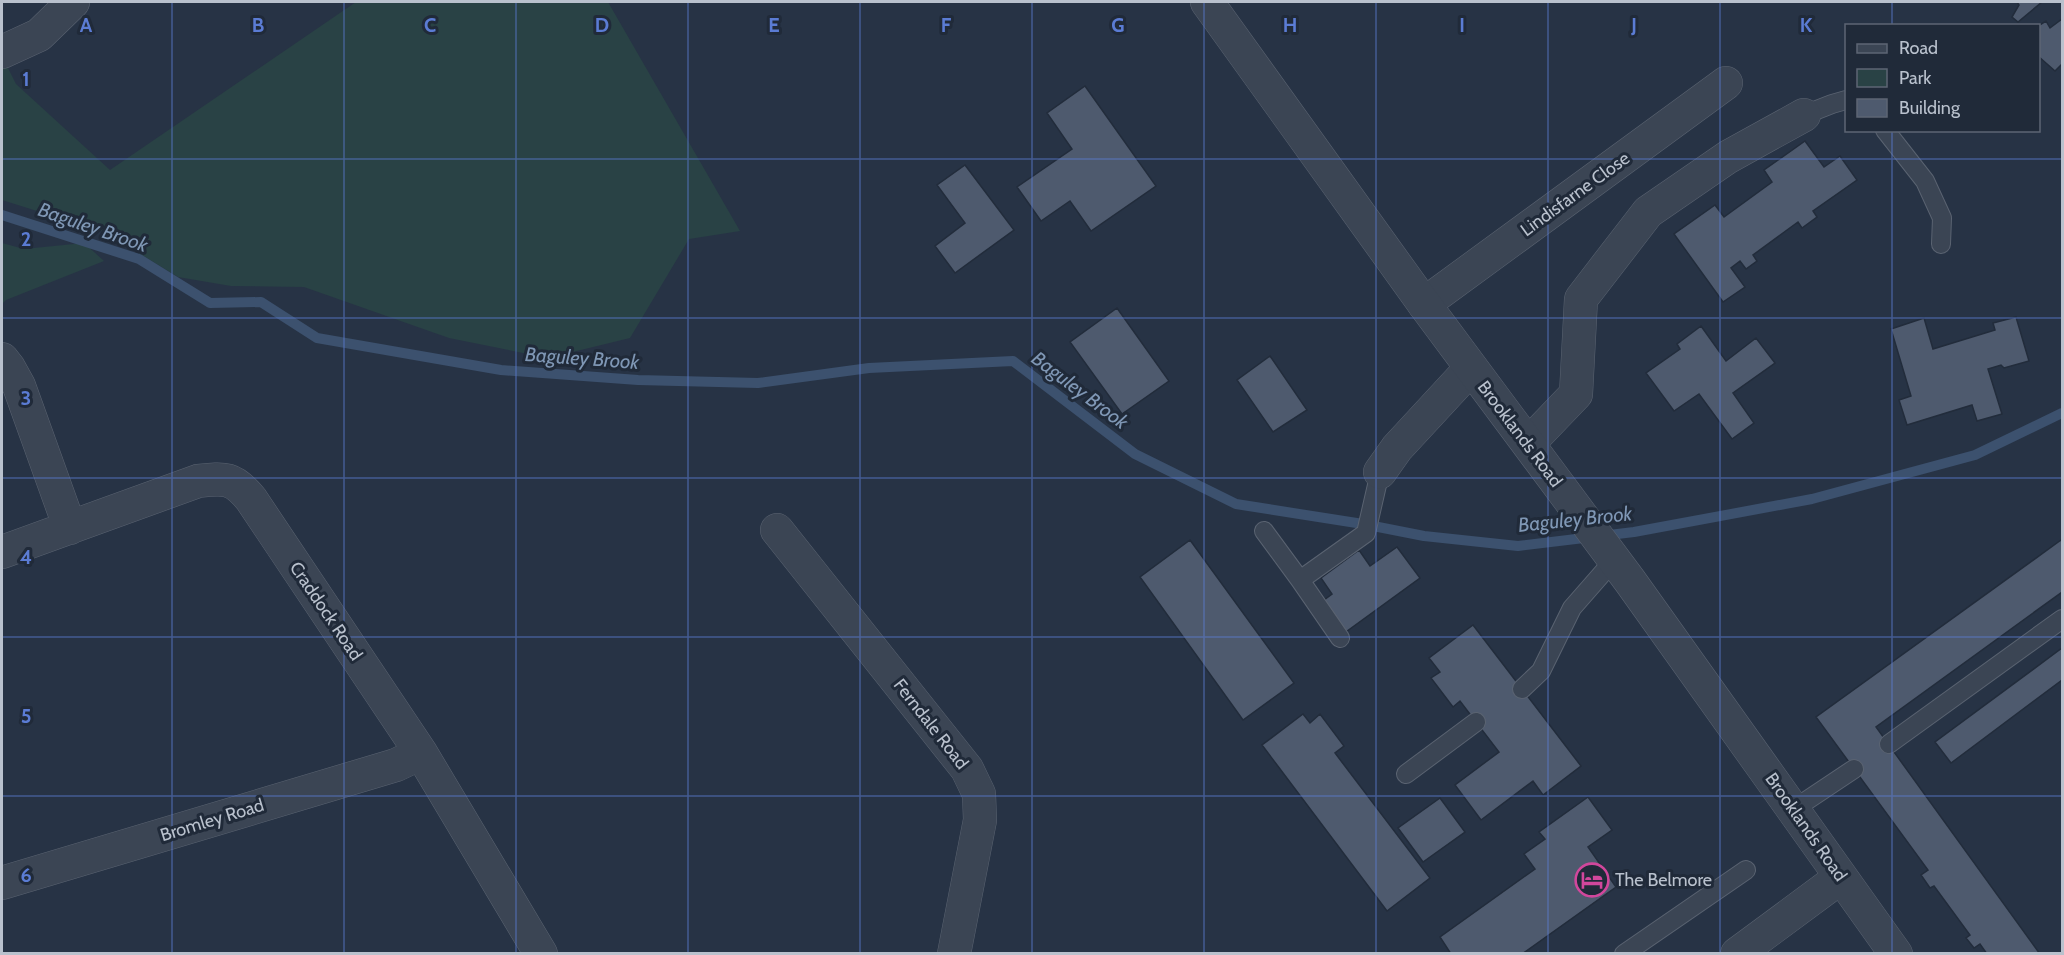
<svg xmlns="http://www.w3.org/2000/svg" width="2064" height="955" font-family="Cabin,sans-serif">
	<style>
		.green { fill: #294245 }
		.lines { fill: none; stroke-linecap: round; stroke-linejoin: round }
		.stream { stroke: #3c516e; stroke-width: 10 }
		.building { fill: #4e5a6e; stroke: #222c3b; stroke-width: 1.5 }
		.service-casing { stroke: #5a6371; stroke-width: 20 }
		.minor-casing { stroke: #5a6371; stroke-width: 34 }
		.tertiary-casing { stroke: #5a6371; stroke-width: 34 }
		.service { stroke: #3b4554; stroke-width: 18 }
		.minor { stroke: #3b4554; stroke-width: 33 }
		.tertiary { stroke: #3b4554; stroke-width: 33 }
		.grid { fill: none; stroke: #5b7cd4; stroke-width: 1.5; stroke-opacity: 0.55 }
		.labels { text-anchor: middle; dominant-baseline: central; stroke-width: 6; stroke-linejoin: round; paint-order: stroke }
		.street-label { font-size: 18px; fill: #b9c1cd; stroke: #202a39 }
		.poi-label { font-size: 18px; fill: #b9c1cd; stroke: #202a39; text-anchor: start }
		.water-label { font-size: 20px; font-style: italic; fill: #7f97b5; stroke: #202a39 }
		.grid-label { font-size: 20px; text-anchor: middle; font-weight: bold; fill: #5b7cd4; stroke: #202a39; stroke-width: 6; stroke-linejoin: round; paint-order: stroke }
	</style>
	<rect width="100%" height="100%" fill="#273345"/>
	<path class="green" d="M356,2H608L740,231L689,239L630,338L548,358L449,338L304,287L231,286L178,277L104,232L2,200V63L5,62L16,84L110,170Z
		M2,243L24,249L84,243L104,261L6,300L2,304Z"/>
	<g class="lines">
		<path class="stream" d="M2,215L139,259L210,303L261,302L317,338L501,370L638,380L758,383L869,368L1013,361L1135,454L1236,504L1363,524L1424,536L1518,546L1634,532L1812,499L1975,455L2062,413"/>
	</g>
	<path class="building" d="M2017,2H2042L2018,22L2012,17L2019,5Z
		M2062,19V64L2055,71L2038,56V26L2046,21L2050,28Z
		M1085,86L1156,186L1091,231L1070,201L1041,221L1017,187L1072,149L1047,113Z
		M1805,141L1824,167L1840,156L1857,180L1813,211L1817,217L1802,228L1798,222L1753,255L1757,261L1746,269L1740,261L1731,268L1745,287L1723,302L1674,234L1715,205L1724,217L1772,182L1764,170Z
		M965,165L1014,230L955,273L935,246L965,223L937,185Z
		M1117,308L1169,381L1122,414L1070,342Z
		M2016,317L2029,361L2004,368L2001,365L1988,369L2002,414L1977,421L1972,405L1907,425L1899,400L1911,396L1891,329L1924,318L1933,349L1995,330L1993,323Z
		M1701,326L1726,361L1756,338L1775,363L1733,393L1754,423L1732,439L1699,394L1674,411L1646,373L1680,349L1677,344Z
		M1270,356L1307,410L1273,432L1237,380Z
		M1190,540L1294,683L1243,720L1140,577Z
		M2061,540L2062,542V592L1876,727L2040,954H1987L1980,944L1974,948L1966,938L1970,935L1934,886L1930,888L1921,875L1928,870L1816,717Z
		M1397,547L1420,578L1343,634L1320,603L1332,594L1321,578L1359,550L1370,566Z
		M1473,625L1581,766L1543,795L1533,781L1481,820L1455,785L1499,752L1460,701L1453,707L1431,678L1440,672L1429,658Z
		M2062,648V680L1951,763L1935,742Z
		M1303,714L1310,723L1320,714L1344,746L1335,753L1430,878L1387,911L1262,745Z
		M1588,797L1612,830L1588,847L1616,887L1522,954H1451L1440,937L1535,869L1524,854L1545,839L1539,832Z
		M1440,798L1465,832L1423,862L1398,828Z"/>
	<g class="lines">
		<defs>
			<path id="service" d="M1804,115L1832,104L1846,100
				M1885,130L1925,181L1942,218L1941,244
				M1264,531L1300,580
				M1340,638L1300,580L1366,533L1380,472
				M1522,689L1541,671L1572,608L1614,560
				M1889,744L2062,619
				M1406,774L1476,722
				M1794,809L1854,769
				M1624,954L1746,870"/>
			<path id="minor" d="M2,52L39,35L73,2
				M1424,304L1726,83
				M2,359L9,368L19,386L70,528
				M1529,443L1576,394L1581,299L1648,212L1728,157L1804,115
				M1380,472L1397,448L1471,368
				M777,530L967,769L979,794L980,820L954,954
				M2,552L198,481C225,478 233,477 251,499L421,753L541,954
				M2,883L396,765L421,753"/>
			<path id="tertiary" d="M1207,2L1424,304L1630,581L1896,954
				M1737,954L1841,877"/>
		</defs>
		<use href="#service" class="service-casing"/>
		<use href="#minor" class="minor-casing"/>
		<use href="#tertiary" class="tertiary-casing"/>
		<use href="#service" class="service"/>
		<use href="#minor" class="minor"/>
		<use href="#tertiary" class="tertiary"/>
	</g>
	<path class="grid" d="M172,2V954M344,2V954M516,2V954M688,2V954M860,2V954M1032,2V954M1204,2V954M1376,2V954M1548,2V954M1720,2V954M1892,2V26M1892,130V954M2,159H2062M2,318H2062M2,478H2062M2,637H2062M2,796H2062"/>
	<defs>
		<symbol id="hotel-ring" viewBox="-11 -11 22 22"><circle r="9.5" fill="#202a39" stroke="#d1479c" stroke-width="1.5"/><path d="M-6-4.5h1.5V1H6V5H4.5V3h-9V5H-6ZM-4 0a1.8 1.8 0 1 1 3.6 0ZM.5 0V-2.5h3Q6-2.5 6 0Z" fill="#d1479c"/></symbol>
	</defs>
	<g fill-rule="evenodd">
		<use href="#hotel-ring" x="1573" y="861" width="38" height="38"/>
	</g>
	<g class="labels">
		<g class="street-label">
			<text transform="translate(1575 194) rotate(-36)">Lindisfarne Close</text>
			<text transform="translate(1520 434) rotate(53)">Brooklands Road</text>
			<text transform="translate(326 611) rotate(56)">Craddock Road</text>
			<text transform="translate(931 724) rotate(52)">Ferndale Road</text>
			<text transform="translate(212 820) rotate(-17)">Bromley Road</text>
			<text transform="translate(1806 827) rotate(55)">Brooklands Road</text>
		</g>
		<g class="poi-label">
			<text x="1615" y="880">The Belmore</text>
		</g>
		<g class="water-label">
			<text transform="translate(93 227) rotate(19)">Baguley Brook</text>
			<text transform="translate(582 358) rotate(4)">Baguley Brook</text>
			<text transform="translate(1080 390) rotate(37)">Baguley Brook</text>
			<text transform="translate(1575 519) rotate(-6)">Baguley Brook</text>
		</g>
	</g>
	<g class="grid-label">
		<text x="86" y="32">A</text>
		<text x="258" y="32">B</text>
		<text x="430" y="32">C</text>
		<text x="602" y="32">D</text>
		<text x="774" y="32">E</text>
		<text x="946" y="32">F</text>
		<text x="1118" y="32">G</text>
		<text x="1290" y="32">H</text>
		<text x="1462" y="32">I</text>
		<text x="1634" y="32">J</text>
		<text x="1806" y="32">K</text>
		<text x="26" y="86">1</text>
		<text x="26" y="246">2</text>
		<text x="26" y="405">3</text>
		<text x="26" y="564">4</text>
		<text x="26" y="723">5</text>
		<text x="26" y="882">6</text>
	</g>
	<rect width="2064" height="955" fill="none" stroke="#b9c1cd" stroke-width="6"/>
	<rect x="1845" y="24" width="195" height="108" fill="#202a39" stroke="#5d6674" stroke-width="1.5"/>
	<rect x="1857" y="44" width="30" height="9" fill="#3b4554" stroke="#5d6674" stroke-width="1.5"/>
	<text x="1899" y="54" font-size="18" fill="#b9c1cd">Road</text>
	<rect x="1857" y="69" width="30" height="18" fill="#294245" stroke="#5d6674" stroke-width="1.5"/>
	<text x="1899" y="84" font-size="18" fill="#b9c1cd">Park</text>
	<rect x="1857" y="99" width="30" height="18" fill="#4e5a6e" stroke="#5d6674" stroke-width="1.5"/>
	<text x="1899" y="114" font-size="18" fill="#b9c1cd">Building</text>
</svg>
